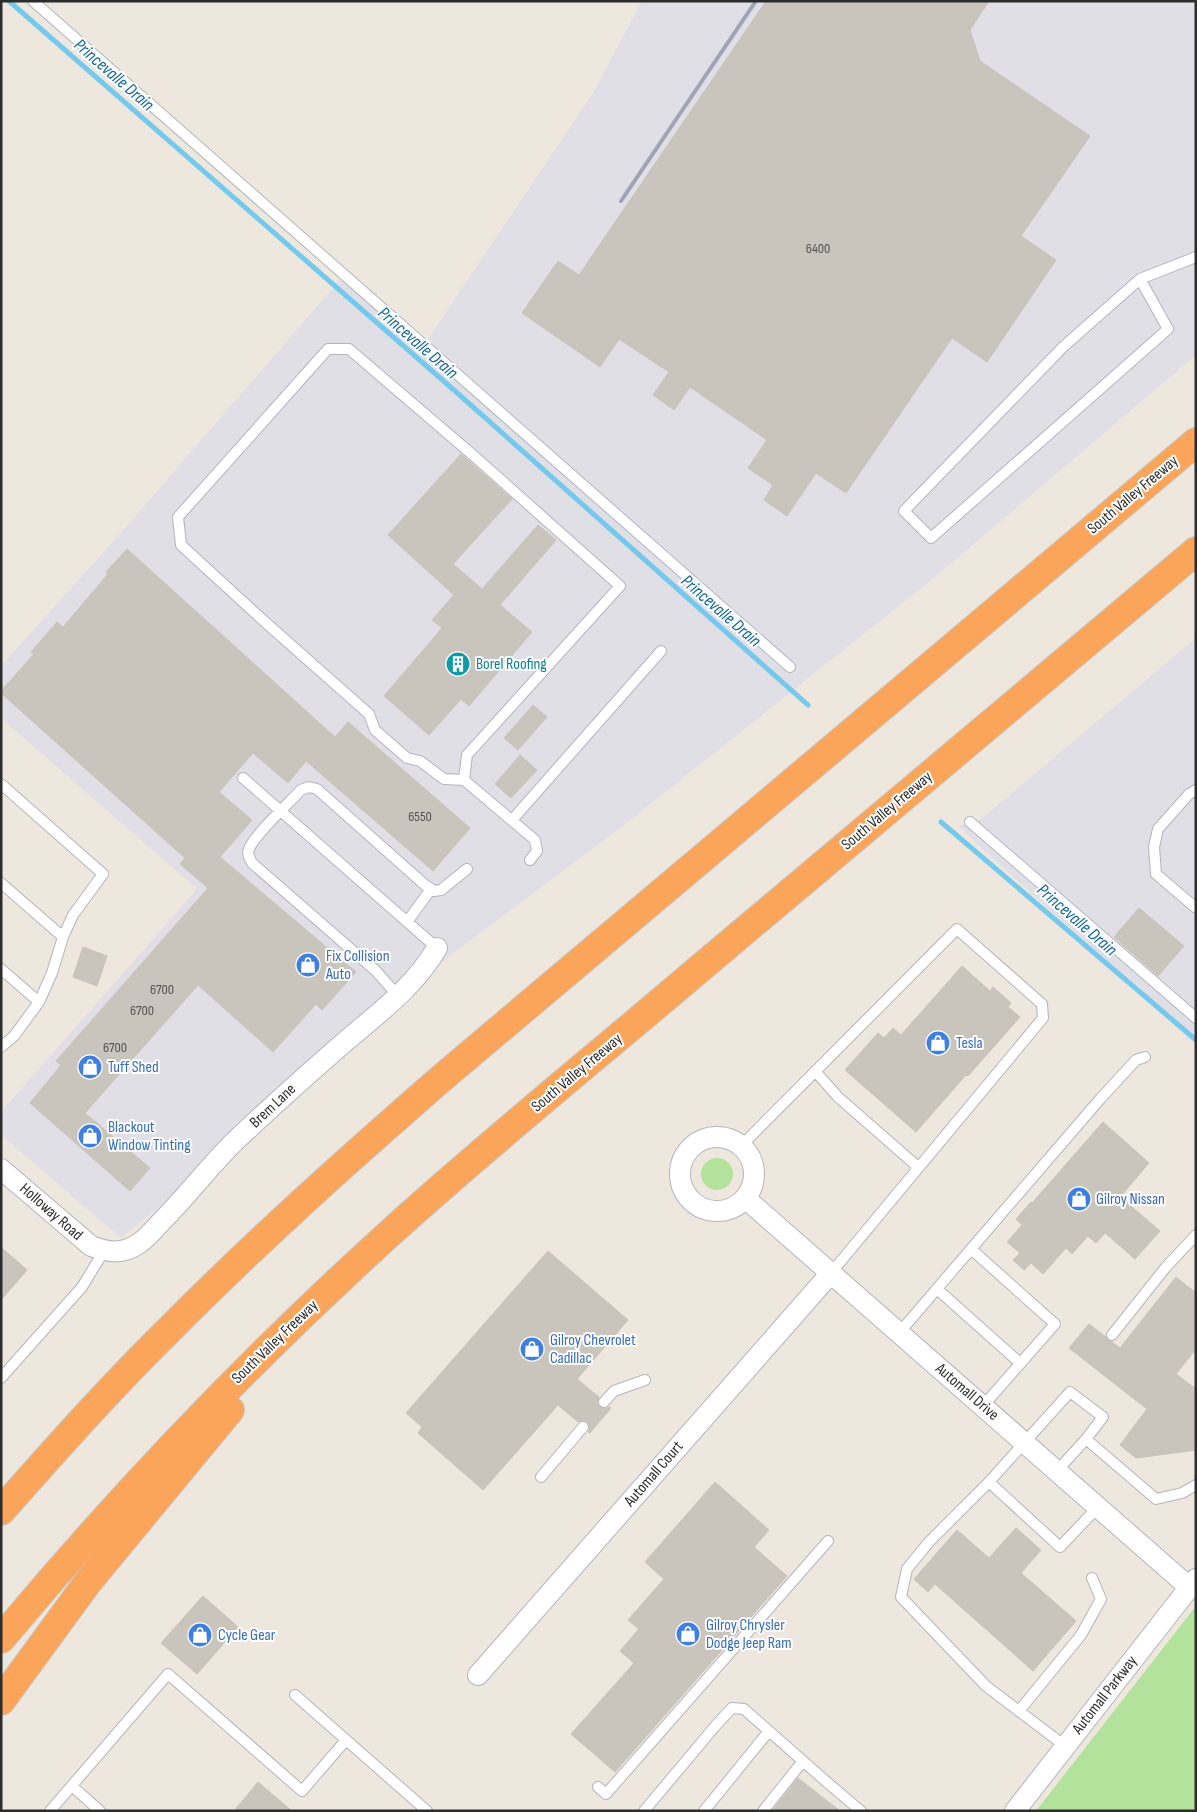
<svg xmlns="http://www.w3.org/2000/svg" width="1197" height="1812" font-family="'Sofia Sans Condensed',sans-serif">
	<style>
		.industrial { fill: #e1dfe6 }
		.green { fill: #b2e29c }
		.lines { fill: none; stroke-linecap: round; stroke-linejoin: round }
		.stream { stroke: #74c9ed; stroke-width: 5 }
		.building { fill: #c9c5bd; stroke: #c9c3b8 }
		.service-casing { stroke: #b2b4bf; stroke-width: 12 }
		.minor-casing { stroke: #b2b4bf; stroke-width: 22 }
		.motorway-casing { stroke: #c8c8c8; stroke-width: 30 }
		.service { stroke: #fff; stroke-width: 10 }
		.minor { stroke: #fff; stroke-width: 20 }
		.motorway { stroke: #fba55b; stroke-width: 28 }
		.rail { stroke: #a1a3b6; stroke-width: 4 }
		.labels { text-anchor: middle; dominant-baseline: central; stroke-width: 4; stroke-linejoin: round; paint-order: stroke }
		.number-label { font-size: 14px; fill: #535250 }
		.street-label { font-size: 16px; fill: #2c2c2c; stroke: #fff }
		.culture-label { font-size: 16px; fill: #0d838f; stroke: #fff; text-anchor: start }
		.shop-label { font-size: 16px; fill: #366cbe; stroke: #fff; text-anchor: start }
		.water-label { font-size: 18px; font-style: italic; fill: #10689c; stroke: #fff }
	</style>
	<rect width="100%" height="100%" fill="#ede7de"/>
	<path class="industrial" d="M642,1H1196V355L935,577L628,822L289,1077L160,1206L121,1238L1,1135V1112L197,889L1,718V666L128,525L344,275L424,345L593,93Z
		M1196,638V1045L958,826L980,820Z"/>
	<path class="green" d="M701 1174a16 16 0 1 1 32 0a16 16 0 1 1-32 0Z
		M1196,1606V1811H1036Z"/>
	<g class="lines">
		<path class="stream" d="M9,1L455,391L808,705
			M941,822L1196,1040"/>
	</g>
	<path class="building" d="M766,1H989L970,30L980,61L1090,136L1021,236L1056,260L987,362L952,338L846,493L816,473L787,516L764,500L773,485L748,468L767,440L690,387L674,410L653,395L669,372L619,339L600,367L522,313L558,261L579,275Z
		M461,454L512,499L453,564L482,589L538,525L556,540L500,605L532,632L469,706L461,699L429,735L384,696L442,628L432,620L454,595L388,535Z
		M127,549L335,737L348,722L470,828L433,871L306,761L288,783L253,753L219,792L252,820L220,857L356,972L322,1010L316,1004L273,1052L198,985L85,1113L150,1168L130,1191L30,1103L61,1065L56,1061L208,888L180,864L185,858L1,693V691L34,654L31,652L57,622L63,627L108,574L106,572Z
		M533,705L547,717L518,750L504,738Z
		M520,755L537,770L511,798L495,784Z
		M1139,908L1184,946L1158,976L1114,937Z
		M83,947L107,956L97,986L73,977Z
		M962,966L990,991L993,987L1011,1003L1008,1007L1020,1017L968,1076L966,1075L916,1132L845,1070L878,1033L884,1038L893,1028L901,1035Z
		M1103,1122L1149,1163L1120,1197L1160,1231L1135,1259L1105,1233L1096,1243L1088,1236L1072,1254L1066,1248L1043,1274L1031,1263L1024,1270L1013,1260L1020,1253L1007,1242L1022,1225L1016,1219L1031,1202L1032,1203Z
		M1,1247L27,1270L1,1300Z
		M548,1251L628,1320L577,1379L599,1397L597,1404L600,1407L606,1409L609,1407L611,1408L590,1433L588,1432L590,1428L588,1422L584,1420L578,1422L558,1405L483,1490L418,1433L422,1427L406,1413Z
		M1176,1277L1196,1293V1349L1176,1374L1196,1389V1450L1136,1458L1120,1445L1147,1409L1069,1348L1089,1324L1120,1348Z
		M715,1482L769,1530L754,1547L787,1576L615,1772L571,1734L634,1663L620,1651L639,1629L628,1620L664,1579L645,1562Z
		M1016,1528L1041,1550L1021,1573L1076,1621L1033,1671L935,1584L928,1592L914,1579L957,1530L989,1558Z
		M203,1596L238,1627L197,1674L161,1643Z
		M798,1778L840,1811H772Z
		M258,1782L292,1811H234Z"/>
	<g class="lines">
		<defs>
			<path id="service" d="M33,1L790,667
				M1140,279L1168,329L931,538L904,511L1063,347L1140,279L1196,257
				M243,778L437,948
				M464,780L467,755L620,586L474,456L349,349H328L178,517L181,545L265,622L369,714L375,730L407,758L420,761L444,779L464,780L535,840L537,851L530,860
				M1,784L103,874L73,915L63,937L52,973L39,1002L14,1036L1,1047
				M1196,790L1189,794L1158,829L1154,847L1156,874L1196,908
				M512,820L661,651
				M970,822L1196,1018
				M1,883L63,937
				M407,922L431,889
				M1,969L39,1002
				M398,996L376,971L252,863C249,858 247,854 249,849C254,835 289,803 301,790L309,787L317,789L425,885L434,891L441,890L467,869
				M815,1071L838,1097L918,1167
				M741,1146L957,929L1042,1004L1043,1018L831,1273
				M971,1249L1101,1098L1136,1060L1145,1057
				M937,1289L1020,1363
				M899,1333L971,1249L1055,1324L983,1406
				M1112,1335L1166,1267L1196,1235
				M1,1378L82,1287L104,1251
				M604,1402L614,1391L645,1380
				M1057,1471L1086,1439L1156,1499L1182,1493L1196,1485
				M541,1477L583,1427
				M989,1482L1060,1547L1098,1507
				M295,1695L427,1811
				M1019,1711L1081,1635L1101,1599L1092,1578
				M1065,1746L986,1686L901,1597L907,1569L929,1542L989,1482L1070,1392L1103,1417L1086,1439
				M72,1786L100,1811
				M598,1787L606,1794L828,1541
				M50,1811L168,1674L302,1791L346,1740
				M644,1811L717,1724L732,1708L744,1709L829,1784L861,1811
				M704,1811L769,1731
				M763,1811L803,1761"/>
			<path id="minor" d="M680 1174a37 37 0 1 1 74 0a37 37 0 1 1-74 0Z
				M1,1169L91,1246C107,1252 122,1255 138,1244C146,1239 153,1231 160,1223C186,1197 208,1168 234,1142C271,1107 309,1073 347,1040C380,1012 415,986 437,948
				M745,1198L1189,1587
				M478,1675L831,1273
				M1015,1811L1196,1579"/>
			<path id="motorway" d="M1,1511C55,1450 110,1388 168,1331C256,1242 349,1159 443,1077L1196,442
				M1,1639C121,1495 250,1360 389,1234C489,1143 595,1058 698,970C864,830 1030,691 1196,551
				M1,1701L88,1582L230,1410"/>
		</defs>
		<use href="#service" class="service-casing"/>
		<use href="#minor" class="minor-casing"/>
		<use href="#motorway" class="motorway-casing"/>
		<use href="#service" class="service"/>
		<use href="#minor" class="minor"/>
		<use href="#motorway" class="motorway"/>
		<path class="rail" d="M621,201L756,1"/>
	</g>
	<defs>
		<symbol id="building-disc" viewBox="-11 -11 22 22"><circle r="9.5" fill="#0f9aa8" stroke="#fff"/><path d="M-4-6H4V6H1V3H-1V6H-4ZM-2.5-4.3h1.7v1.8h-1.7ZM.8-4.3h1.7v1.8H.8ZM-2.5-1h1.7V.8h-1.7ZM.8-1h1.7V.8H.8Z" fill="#fff"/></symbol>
		<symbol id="shop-disc" viewBox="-11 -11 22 22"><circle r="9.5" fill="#3f7fe0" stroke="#fff"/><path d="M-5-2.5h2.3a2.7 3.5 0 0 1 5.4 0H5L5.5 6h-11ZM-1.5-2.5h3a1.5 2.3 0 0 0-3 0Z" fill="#fff"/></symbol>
	</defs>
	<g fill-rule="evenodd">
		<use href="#building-disc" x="444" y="650" width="28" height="28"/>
		<use href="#shop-disc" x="294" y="951" width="28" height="28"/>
		<use href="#shop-disc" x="924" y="1029" width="28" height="28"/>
		<use href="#shop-disc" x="76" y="1053" width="28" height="28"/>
		<use href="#shop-disc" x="76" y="1122" width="28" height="28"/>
		<use href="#shop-disc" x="1065" y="1185" width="28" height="28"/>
		<use href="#shop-disc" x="518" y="1335" width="28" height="28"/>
		<use href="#shop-disc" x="674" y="1620" width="28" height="28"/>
		<use href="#shop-disc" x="186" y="1621" width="28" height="28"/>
	</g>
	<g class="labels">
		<g class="number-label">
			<text x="818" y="248">6400</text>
			<text x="420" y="816">6550</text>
			<text x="162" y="989">6700</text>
			<text x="142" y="1010">6700</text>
			<text x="115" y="1047">6700</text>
		</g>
		<g class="street-label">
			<text transform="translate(1133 495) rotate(-40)">South Valley Freeway</text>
			<text transform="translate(887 811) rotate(-40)">South Valley Freeway</text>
			<text transform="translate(577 1073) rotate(-40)">South Valley Freeway</text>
			<text transform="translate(273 1106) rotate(-43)">Brem Lane</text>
			<text transform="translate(51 1212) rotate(41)">Holloway Road</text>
			<text transform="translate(275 1342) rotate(-44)">South Valley Freeway</text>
			<text transform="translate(967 1392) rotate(41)">Automall Drive</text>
			<text transform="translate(654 1474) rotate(-49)">Automall Court</text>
			<text transform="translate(1105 1695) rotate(-52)">Automall Parkway</text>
		</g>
		<g class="culture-label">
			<text x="476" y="664">Borel Roofing</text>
		</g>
		<g class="shop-label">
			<text x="326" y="956">Fix Collision<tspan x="326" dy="18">Auto</tspan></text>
			<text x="956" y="1043">Tesla</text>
			<text x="108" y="1067">Tuff Shed</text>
			<text x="108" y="1127">Blackout<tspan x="108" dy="18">Window Tinting</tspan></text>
			<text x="1096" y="1199">Gilroy Nissan</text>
			<text x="550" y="1340">Gilroy Chevrolet<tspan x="550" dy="18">Cadillac</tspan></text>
			<text x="706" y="1625">Gilroy Chrysler<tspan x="706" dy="18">Dodge Jeep Ram</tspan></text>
			<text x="218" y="1635">Cycle Gear</text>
		</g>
		<g class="water-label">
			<text transform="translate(114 75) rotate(41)">Princevalle Drain</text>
			<text transform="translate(418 343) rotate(41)">Princevalle Drain</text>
			<text transform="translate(721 611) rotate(41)">Princevalle Drain</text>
			<text transform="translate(1077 920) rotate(41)">Princevalle Drain</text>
		</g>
	</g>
	<rect width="1197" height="1812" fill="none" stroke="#2c2c2c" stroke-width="5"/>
</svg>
